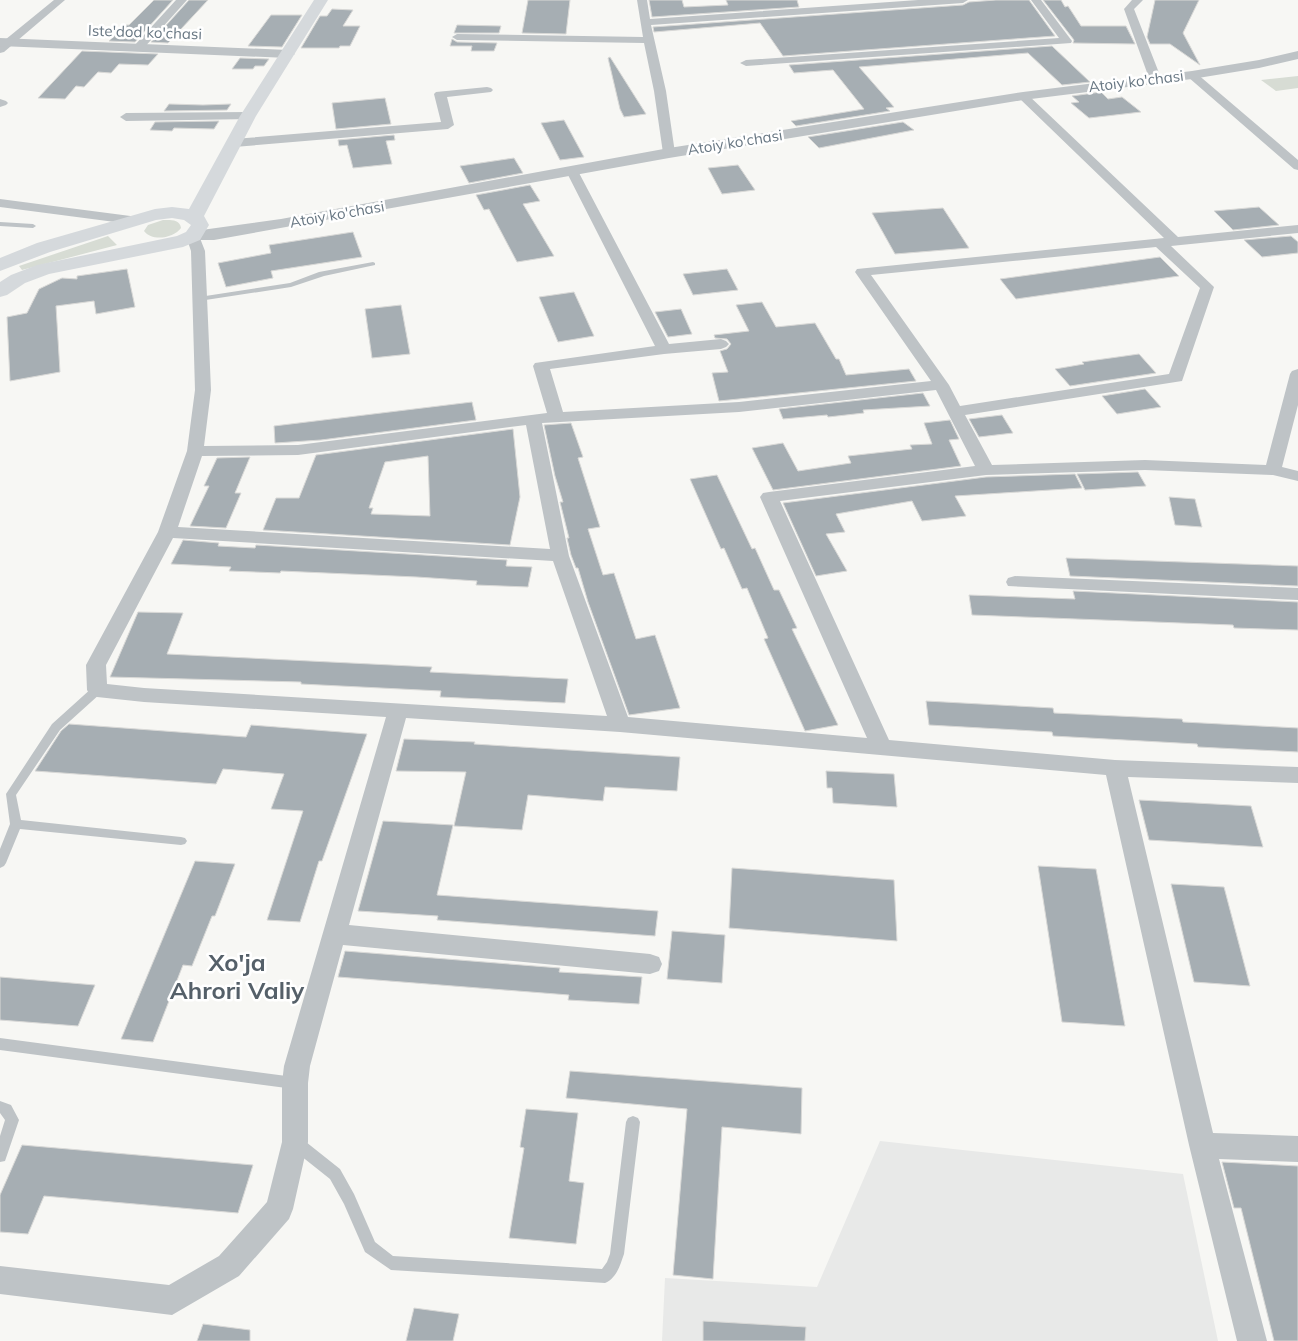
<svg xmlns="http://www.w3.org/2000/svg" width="1298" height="1341" font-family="Mulish,sans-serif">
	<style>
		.built { fill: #e8e9e8 }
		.green { fill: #d7dcd4 }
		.building { fill: #a6aeb3; stroke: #d9d9d7; fill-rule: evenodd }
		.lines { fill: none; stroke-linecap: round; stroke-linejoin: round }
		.service { fill: #bec3c6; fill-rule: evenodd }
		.minor { fill: #bec3c6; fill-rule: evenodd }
		.tertiary { fill: #bec3c6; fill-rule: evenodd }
		.primary { fill: #d5d9dc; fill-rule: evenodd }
		.labels { text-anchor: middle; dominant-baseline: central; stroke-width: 5; stroke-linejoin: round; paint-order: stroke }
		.far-street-label { font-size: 15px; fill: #687783; stroke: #fff }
		.near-quarter-label { font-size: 24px; font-weight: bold; fill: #556069; stroke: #fff }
	</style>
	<rect width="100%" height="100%" fill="#f7f7f4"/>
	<path class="built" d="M880,1141L1183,1174L1218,1341H662L665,1278L817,1287Z"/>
	<path class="green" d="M1298,76V88L1276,91L1261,80Z
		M163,220C170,220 180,219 181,228C174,238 152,242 144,231L148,225Z
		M108,236L117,245L22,270L19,266Z"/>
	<path class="building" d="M154,0H173L135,42L109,41L126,25H129Z
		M189,0H208L168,43L151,42Z
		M528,0H570L566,34L522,33Z
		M649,0H682L684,7L728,5L726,0H797L799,7L652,17Z
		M996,0H1029L1055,36L783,56L760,23L654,32L653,27L963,5L969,2Z
		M1043,0H1061L1065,7L1068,6L1081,26H1126L1135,44L1073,43L1074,40Z
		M1155,0H1199L1183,33L1200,65L1170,44H1150L1147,37Z
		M332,9L353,10L343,26H360L350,46H340L339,48H301L320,16H327Z
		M271,15H302L282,47L248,46Z
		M457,25L501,26L499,33H454Z
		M452,39L457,42L497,43L494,51H471L472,46H450Z
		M1052,46L1090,82L1062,85L1028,53L859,67L894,107L886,108L890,111L796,126L791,121L864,109L833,70L794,73L789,65Z
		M82,51L158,54L148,65L119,64L111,73L98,72L84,87L76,86L65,99L38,98Z
		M610,57L646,114L624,117L620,109L608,58Z
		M240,58L269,59L264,66H255L253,69H232Z
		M1101,92L1108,99L1122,97L1141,112L1089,118L1071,103L1079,102L1072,96Z
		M385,98L391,124L336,129L332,103Z
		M169,104L203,105L231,104L227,110L164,111Z
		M564,120L584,157L560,160L541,123Z
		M219,121L214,129L174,128L172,131L150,130L155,122Z
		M903,122L914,130L819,148L808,137Z
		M394,135L395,140L386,141L392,164L353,168L347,145L339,146L338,140Z
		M514,158L523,173L469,183L460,166Z
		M738,165L755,190L722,194L708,168Z
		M530,185L540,201L523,204L554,256L517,262L489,209L484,210L476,195Z
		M1259,207L1279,225L1233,230L1214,211Z
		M943,208L969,248L895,254L872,213Z
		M353,232L362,257L271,271L273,278L226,287L218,263L271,253L269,245Z
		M1291,236L1298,242V253L1262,257L1244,240Z
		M1160,257L1179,276L1016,299L1000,279Z
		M127,269L135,307L96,314L94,301L56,306L60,372L10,381L7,317L27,313L39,289L62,278L77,279V276Z
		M727,269L738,290L693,295L683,274Z
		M574,292L594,336L558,342L539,297Z
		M762,302L776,327L815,323L836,359H839L846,375L909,369L916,381L719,401L712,373L728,372L720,351L727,349L731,344L727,339L715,338L714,335L749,331L736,305Z
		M401,305L410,354L372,358L365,309Z
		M681,309L692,334L668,337L655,312Z
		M1139,354L1156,373L1070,386L1055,369L1084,364L1082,362Z
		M1145,389L1161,407L1117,414L1102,396Z
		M923,393L930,406L863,410L864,413L828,417L827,415L783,419L779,409Z
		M472,402L476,420L321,440L275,443L274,426Z
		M1002,415L1013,433L979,437L969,419Z
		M950,420L959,439L949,440L961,466L773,490L752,448L783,443L798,471L851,463L848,456L912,449L910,445L932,444L924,423Z
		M571,423L583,457L578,458L600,527L588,529L603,575L614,573L636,639L655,635L680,708L629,715L588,602L578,568H576L571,555L567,538H569L560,502H563L555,476L544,425Z
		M513,429L520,497L510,545L263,530L276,498H299L316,455ZM428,456L430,516L371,514L373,508H369L385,462Z
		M250,457L235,493H241L226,528L190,526L209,486H204L217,458Z
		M1138,472L1146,486L1085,490L1077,474Z
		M1075,474L1082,488L955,496L966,516L922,521L912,501L836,514L845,532L826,534L847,571L816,576L783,503L986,477Z
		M717,475L752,549L755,548L774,590H779L797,628L792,629L838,725L805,731L764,639L768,638L747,588L742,589L724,548L721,549L690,479Z
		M1169,497L1195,499L1202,527L1175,525Z
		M183,540L219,543L218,546L255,548L256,545L507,560L506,566L532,567L528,587L476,585L477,581L417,577L281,571L280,573L229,571L231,567L171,564Z
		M1066,558L1298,566V586L1070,576Z
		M1073,591L1298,602V630L1234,628L1233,625L972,615L969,595L1075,599Z
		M138,612L183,613L167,654L432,667L430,672L568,679L565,703L440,697L441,691L301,684V682L110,677Z
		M926,701L1053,708L1054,713L1182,719L1183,722L1298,728V752L1198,747L1197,744L1053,736L1052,732L929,725Z
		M69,724L246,737L251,725L367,734L322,861H319L300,922L267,920L303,811L271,809L284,774L223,769L216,784L35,771L61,731Z
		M404,739L475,742L474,744L680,757L677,791L605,787L603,801L528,795L522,830L454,826L466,772L396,771Z
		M826,771L894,774L897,807L833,803L832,788H827Z
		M1139,800L1251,806L1263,847L1149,840Z
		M383,821L453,825L437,895L658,911L655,936L437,920L438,916L358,911Z
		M195,861L235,864L215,916H212L192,966L183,965L153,1042L121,1039Z
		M1038,866L1096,869L1125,1026L1062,1022Z
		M732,868L894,880L897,941L729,928Z
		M1171,884L1224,887L1250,986L1194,982Z
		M672,931L725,935L722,983L667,979Z
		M345,951L560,968L559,972L642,977L639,1004L568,1000L569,995L338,977Z
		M0,977L95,985L78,1026L0,1020Z
		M570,1071L802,1088L801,1134L722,1127L713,1279L673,1275L687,1109L566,1098Z
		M526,1109L578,1113L569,1181L584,1183L576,1244L509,1238L524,1148L520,1147Z
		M22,1145L253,1165L238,1213L44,1196L28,1234L0,1232V1195Z
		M1222,1162L1298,1166V1341H1274L1241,1208H1234Z
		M414,1308L459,1314L453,1341H406Z
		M703,1321L806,1327L805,1341H703Z
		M203,1324L250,1330V1341H197Z"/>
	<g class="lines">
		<path class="service" d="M0,222L33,224L36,226L33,228L0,226Z
			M373,262L375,263V265L324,276L291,287L199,301L195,299L199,297L290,283L319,272Z
			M97,686L102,690L101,693L60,730L16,795L21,820L181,837L185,838L187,841L185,844L181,845L20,829L6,863L4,866L0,868V849L10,824L6,794L52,724L93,687Z
			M0,1038L294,1077L299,1079L301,1083L299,1087L294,1089L0,1050Z
			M0,1101L11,1105L19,1120L5,1161L0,1162V1136L5,1120L0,1113Z
			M633,1116L638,1118L640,1122L624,1254C620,1265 617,1278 605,1283L391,1270L365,1252L344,1204L330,1179L291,1148L289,1143L291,1138L296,1137L301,1138L340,1169L354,1194L375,1242L393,1256L602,1269L607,1262L610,1254L626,1122L628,1118Z"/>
		<path class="minor" d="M54,0H65L4,52L0,53V44Z
			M176,0H187L142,50H134L133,48L134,46Z
			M637,0H647L650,19L918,0H968L963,3L651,25L666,91L675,153L669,157L663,153L654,91L644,43L457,40L452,37L457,34L643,37Z
			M1031,0H1041L1072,41L1071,43L746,66L740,63L746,60L1059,38Z
			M1132,0H1143L1134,9L1161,78L1159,80H1151L1149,78L1124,9Z
			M1192,72L1196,73L1298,160V170L1294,169L1188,77L1186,75Z
			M487,87L491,88L493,90L491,92L447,97L454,125L448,129L234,147L228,143L234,139L441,122L434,94L436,92Z
			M1023,93L1027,94L1178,237L1298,225V233L1171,246L1214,287L1182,381L965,415L992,465L1145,460L1266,465L1290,374L1292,371L1298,369V405L1282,467L1298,471V481L1273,475L1145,470L986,475L780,501L889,740L1115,760L1298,767V783L1128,777L1213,1133L1298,1136V1162L1219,1159L1267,1341H1237L1189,1145L1106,775L620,732L406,718L349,925L650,954L659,957L662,964L659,971L650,974L343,945L310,1066L308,1083V1142L293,1209L289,1219L239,1276L172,1315L0,1294V1266L169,1285L219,1256L267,1202L282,1142V1083L284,1066L386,717L144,702L97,697L90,695L87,690L86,665L158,532L187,451L195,390L191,251L186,236L188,233H198L205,251L211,390L204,446L298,445L547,413L533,366L535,363L655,346L566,171L572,167L578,171L669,344L721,339L726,341L729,344L726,347L721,349L664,354L550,369L563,412L739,402L931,381L855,272L857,269L1164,238L1019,98L1017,96ZM1156,247L1200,288L1169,374L960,406L949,385L871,275ZM936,390L975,466L769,492L763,493L760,497L867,738L628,717L569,556L542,423L739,412ZM526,425L550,549L178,527L202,456L298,455ZM173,538L553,561L607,716L144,688L107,684L106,665Z
			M0,99L6,101L8,103L6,105L0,107Z
			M248,112L252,113L254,116L252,119L126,121L120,117L126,113Z
			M0,199L138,217L145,221L138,225L0,207Z
			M1015,576L1298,588V600L1008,586L1006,582L1008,578Z"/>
		<path class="tertiary" d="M0,38L288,50L295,54L288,58L0,46Z
			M1298,51V59L1259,68L1192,79L1023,100L669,158L214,240H187L184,236L187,232L281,219L669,148L1023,92L1192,71L1259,60Z"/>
		<path class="primary" d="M314,0H328L256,116L204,216L209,225L200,240L183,247L49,274L25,283L7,295L0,297V282L11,275L37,265L177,236L186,232L191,225L184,220L172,218L156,220L50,252L0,271V258L37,243L155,209L172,207L189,209L240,116Z"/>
	</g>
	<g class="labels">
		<g class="far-street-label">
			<text transform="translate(145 32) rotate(2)">Iste'dod ko'chasi</text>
			<text transform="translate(1136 81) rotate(-7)">Atoiy ko'chasi</text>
			<text transform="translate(735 142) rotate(-9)">Atoiy ko'chasi</text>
			<text transform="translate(337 214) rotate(-10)">Atoiy ko'chasi</text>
		</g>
		<g class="near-quarter-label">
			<text x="237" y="962">Xo'ja<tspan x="237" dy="28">Ahrori Valiy</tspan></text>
		</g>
	</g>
</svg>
